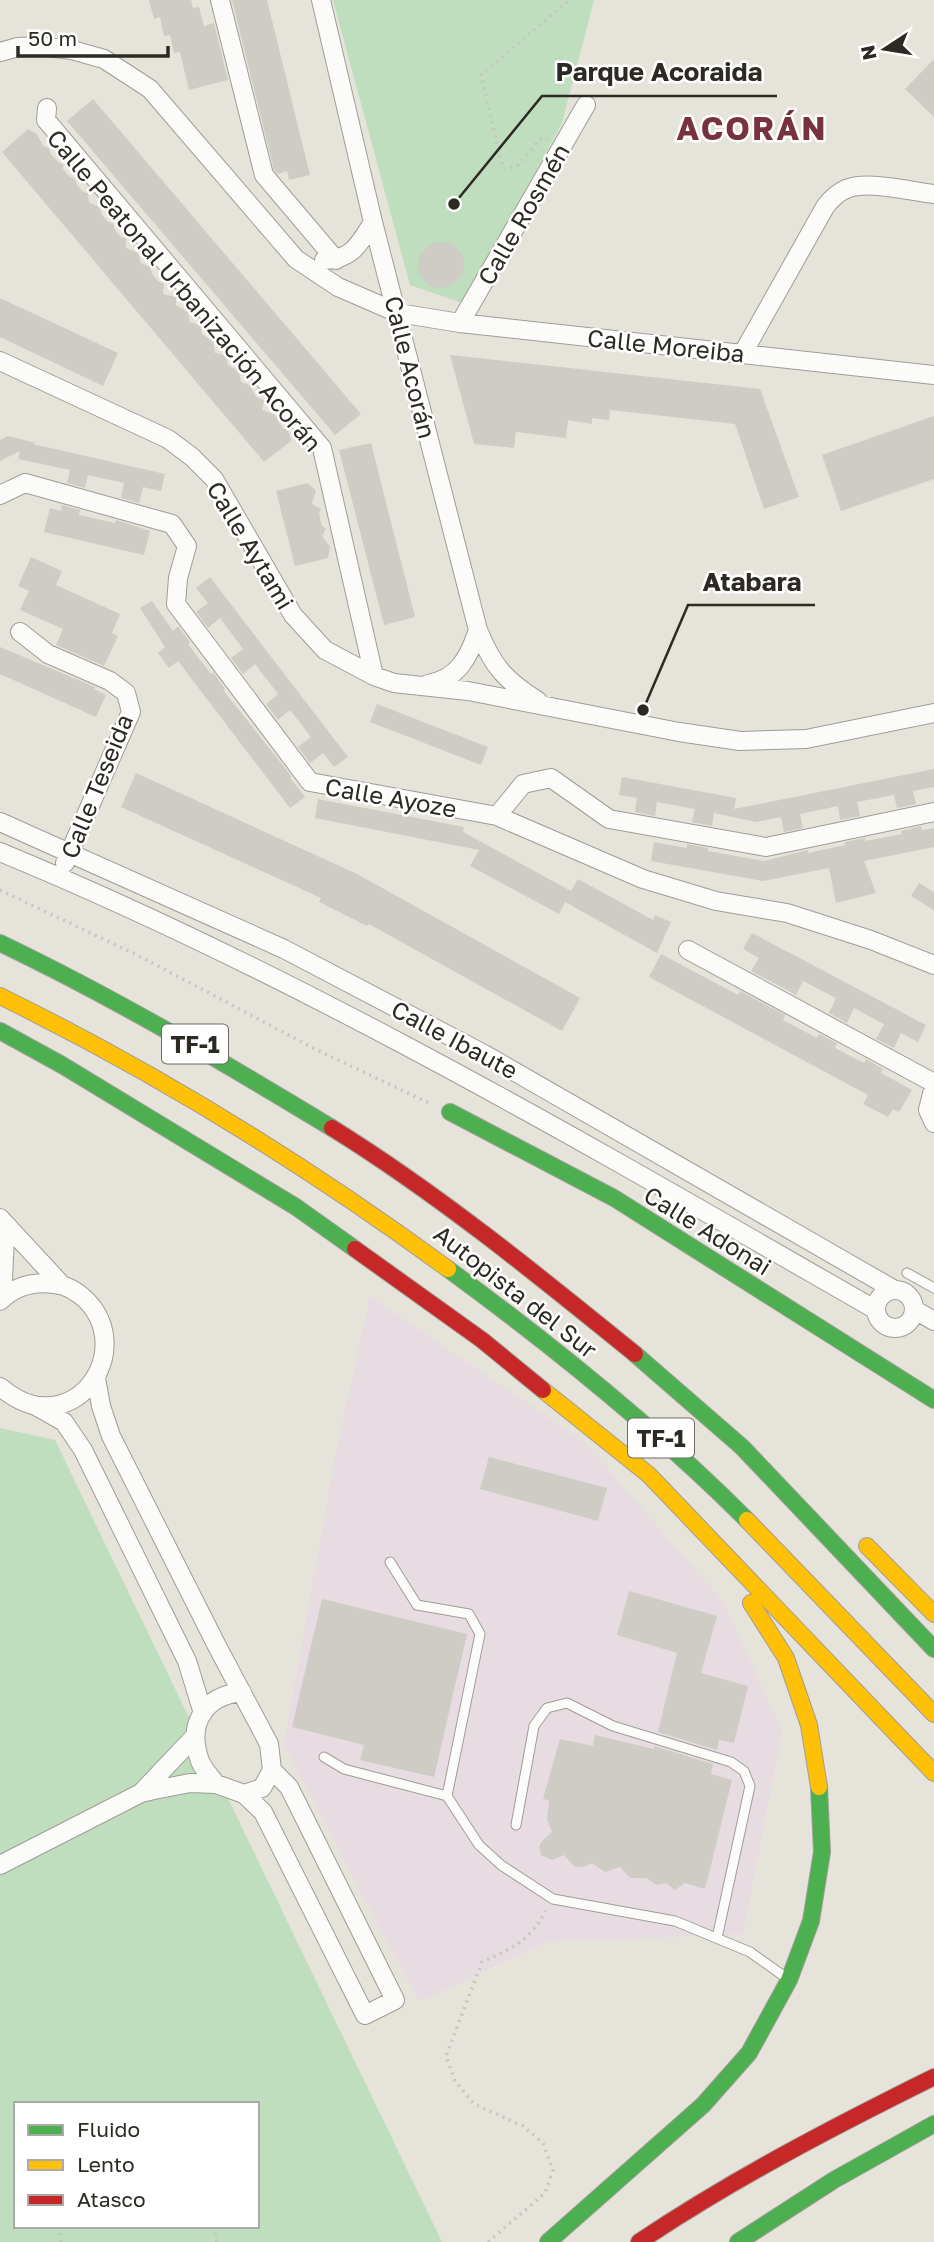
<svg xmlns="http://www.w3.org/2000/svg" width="934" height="2242" font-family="'Golos Text',sans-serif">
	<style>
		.industrial { fill: #e6dce2 }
		.green { fill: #bedebd; fill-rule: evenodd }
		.building { fill: #ceccc5 }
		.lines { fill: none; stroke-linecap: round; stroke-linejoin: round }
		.lane-casing { stroke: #a09d96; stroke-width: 11 }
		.street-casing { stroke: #a09d96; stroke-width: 20 }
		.fast-casing { stroke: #a09d96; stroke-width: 18 }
		.slow-casing { stroke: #a09d96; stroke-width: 18 }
		.jam-casing { stroke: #a09d96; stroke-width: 18 }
		.path { stroke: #c5c5c2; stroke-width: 3.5; stroke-dasharray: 2 5; stroke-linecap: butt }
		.lane { stroke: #fbfbf9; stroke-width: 9 }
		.street { stroke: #fbfbf9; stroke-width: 18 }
		.fast { stroke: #4caf50; stroke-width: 16 }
		.slow { stroke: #ffc107; stroke-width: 16 }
		.jam { stroke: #c62828; stroke-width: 16 }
		.labels { text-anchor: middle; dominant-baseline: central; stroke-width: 5; stroke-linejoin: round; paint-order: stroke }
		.shield { fill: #fff; stroke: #6b6a65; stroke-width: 2 }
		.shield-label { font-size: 23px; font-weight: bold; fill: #2c2a23 }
		.street-label { font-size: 24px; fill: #2c2a23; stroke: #fff }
		.district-label { font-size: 32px; font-weight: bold; letter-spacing: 2px; fill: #78313e; stroke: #fff }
		.leader { fill: none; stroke: #2c2a23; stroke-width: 2.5 }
		.callout-dot { fill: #2c2a23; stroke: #fff; stroke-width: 2.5 }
		.callout-label { font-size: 26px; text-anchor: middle; font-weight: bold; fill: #2c2a23; stroke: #fff; stroke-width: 5; stroke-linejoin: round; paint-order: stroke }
	</style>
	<rect width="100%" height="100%" fill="#e6e3da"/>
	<path class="industrial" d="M370,1296L585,1443L724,1603L782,1731L743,1934L547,1942L419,2002L284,1745L335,1458Z"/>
	<path class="green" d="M333,0H594L562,123L465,304L410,285Z
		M0,1428L55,1440L442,2242H0ZM16,2104H257V2226H16Z"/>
	<path class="building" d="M149,0H191L193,8L199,7L204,26L214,23L228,80L189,90L180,52L174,53L170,35L164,36L160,17L154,19Z
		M232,0H267L310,175L289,180L287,171L278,174L274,170Z
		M934,59V117L905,89Z
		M93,99L361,414L335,435L67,121Z
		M28,129L37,134L43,146L49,148L50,153L58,162L63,164V169L69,176L75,179L77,185L83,192L88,193L89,202L100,208L102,215L108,222L113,223L115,230L121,237L126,238V248L138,253L141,263L150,267L152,274L159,282L164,283L163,294L176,297V305L188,312L190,322L201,326L202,334L213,342L215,353L226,355L228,365L239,371L241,382L250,385L256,397L264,400L262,410L275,415L283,429H288L291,441L264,462L2,152Z
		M418 265a23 23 0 1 1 46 0a23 23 0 1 1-46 0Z
		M0,298L118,353L103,386L0,337Z
		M450,355L760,389L799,497L764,509L735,424L610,410L609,420L592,418V424L568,420L566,438L516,432L514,448L474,444Z
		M934,416V479L841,511L822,455Z
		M8,436L36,443L33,444L165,474L161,491L143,487L139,503L121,498L124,483L88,475L85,488L67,483L70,470L18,459L20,451L0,461V440Z
		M371,443L415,617L384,625L339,450Z
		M307,483L316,490L312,504L321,509L319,514L322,526L326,529L322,536L330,547L328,558L295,566L276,491Z
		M62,505L80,510L79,515L115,523L116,520L150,531L144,555L44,532L50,508L61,511Z
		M31,557L62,571L56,585L120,614L112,633L118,636L104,666L56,645L63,629L20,610L29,591L18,586Z
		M210,577L348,757L334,767L323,753L310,763L298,747L311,737L290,710L278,720L266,704L278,694L255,664L243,674L231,658L243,649L220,618L208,628L196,612L208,603L196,588Z
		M152,601L173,631L178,626L190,642L188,644L211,674L213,672L225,689L223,690L292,777L290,778L305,797L290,808L178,661L169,668L158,653L165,647L140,608Z
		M0,647L95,687L94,689L106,695L96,717L0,674Z
		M377,704L488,747L481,765L370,722Z
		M934,769V787L913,791L916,804L897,808L894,795L857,802L860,816L840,820L838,806L800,814L803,828L784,832L781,817L756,822L714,813L712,826L692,822L695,809L657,802L655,816L635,812L637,798L619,795L622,777L736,798L734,809Z
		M136,773L357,874L580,998L562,1031L369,924L367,926L319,902L321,898L121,807Z
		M318,799L464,827L463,832L571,891L578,879L653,920L655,915L671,922L657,953L565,902L559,914L470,866L479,850L315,818Z
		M921,826L922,830L934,828V847L864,861L876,893L836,903L829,868L763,881L651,861L654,842L687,848V844L708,848V851L764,861L808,850V853L845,845V842L865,838V841L902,834L901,831Z
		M919,883L934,892V910L911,896Z
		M752,933L926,1025L918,1042L901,1033L894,1048L876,1039L884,1024L854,1008L847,1023L829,1013L836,998L803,981L796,995L751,971L759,958L743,949Z
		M661,954L738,995L740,991L785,1015L783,1020L817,1038L819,1034L837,1043L835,1048L864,1063L866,1059L883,1069L881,1073L912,1090L899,1112L893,1109L888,1117L863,1104L868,1095L649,977Z
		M489,1457L607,1488L598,1521L480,1489Z
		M629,1591L717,1616L701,1673L748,1686L734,1743L719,1740L717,1750L658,1732L677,1653L617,1635Z
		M322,1599L467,1634L434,1777L360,1760L364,1745L292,1727Z
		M595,1735L654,1749V1746L713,1764L711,1774L732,1780L705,1889L685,1883L675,1890L666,1883L657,1885L646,1878H630L620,1867L605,1872L592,1863L583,1867L574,1866L564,1855L552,1860L541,1855L539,1847L541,1842L552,1832L547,1820L549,1800L543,1799L560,1739L593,1746Z"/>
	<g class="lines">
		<defs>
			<path id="lane" d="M907,1273L934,1288
				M390,1562L417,1605L469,1614L480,1634L447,1796L479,1845L501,1865L553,1899L675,1921L750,1952L785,1977
				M324,1757L344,1769L447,1796
				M516,1825L534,1726L547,1708L567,1703L613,1726L731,1762L744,1771L750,1786L717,1938"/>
			<path id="street" d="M220,0L264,175L336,260
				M321,0L373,222L478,630C493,667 505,680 538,701
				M0,52L18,47L39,46L72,50L104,59L150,89L296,259L338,287L398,313L460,323L934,375
				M47,108L46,120L322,448L374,676
				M324,260C352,260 360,243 373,222
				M460,323L586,105
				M743,353L825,207C831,199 837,193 846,189C867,180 910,191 934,194
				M0,361L168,439L192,457L214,479L293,615L325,650L374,676L394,683L468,691L679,732L740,741L806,739L934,713
				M0,495L25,483L172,524L187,546L178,578L176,604L310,782L497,816L643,879L716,901L787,913L871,940L934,965
				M20,632L48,654L110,681L126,693L131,712L65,863
				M428,684C458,679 469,657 478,630
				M497,816L523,784L551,778L609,819L766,847L934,812
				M0,822L284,949L484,1054L893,1289
				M0,852C305,978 590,1146 876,1310
				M688,950L934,1083
				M934,1086L928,1110L934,1123
				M0,1218L61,1284
				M876 1309a19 19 0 1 1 38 0a19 19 0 1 1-38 0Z
				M2,1298L5,1238L2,1221
				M0,1301C15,1286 33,1281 54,1284C66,1285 78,1292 87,1301C128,1343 92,1417 33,1405C20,1402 10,1395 0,1387
				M915,1310L934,1321
				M34,1405L64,1422L83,1450L187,1661L203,1713
				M216,1784C211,1777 203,1769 200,1761C187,1725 203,1696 242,1692
				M141,1793L194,1737
				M244,1794L262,1788L272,1770
				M0,1865L141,1793L154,1790L190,1783L216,1784L244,1794L263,1812L365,2015L395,2000L289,1787L272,1770L269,1744L217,1646L111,1436L101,1406L96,1378"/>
			<path id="fast" d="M0,943C115,998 223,1062 332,1128
				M0,1031L62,1065L296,1207L355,1249
				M450,1112L614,1198L934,1400
				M448,1269C553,1346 655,1428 747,1520
				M635,1354L742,1447L934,1649
				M548,2242L703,2105L749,2053L789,1980L811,1921L822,1852L819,1787
				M738,2242L834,2180L934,2124"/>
			<path id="slow" d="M0,996C159,1074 305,1164 448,1269
				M543,1390L649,1475L934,1773
				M747,1520L934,1714
				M867,1546L934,1614
				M751,1603L786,1658L809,1725L819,1787"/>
			<path id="jam" d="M332,1128C437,1193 539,1276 635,1354
				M355,1249L482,1340L543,1390
				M639,2242C733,2179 833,2127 934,2077"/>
		</defs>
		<use href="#lane" class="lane-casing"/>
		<use href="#street" class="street-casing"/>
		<use href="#fast" class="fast-casing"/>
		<use href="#slow" class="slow-casing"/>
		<use href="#jam" class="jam-casing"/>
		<path class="path" d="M547,140L542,137L518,165L503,169L481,75L569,0
			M0,890L139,956L315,1049L429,1103
			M59,2226L61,2242
			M214,2226L217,2242
			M488,2242L545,2193L553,2170L543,2143L523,2126L474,2104L455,2081L446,2056L482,1962C514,1947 528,1942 546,1911"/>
		<use href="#lane" class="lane"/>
		<use href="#street" class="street"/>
		<use href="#fast" class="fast"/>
		<use href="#slow" class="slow"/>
		<use href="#jam" class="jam"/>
	</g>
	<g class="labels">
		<g class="shield">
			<rect x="162" y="1024.5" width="66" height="39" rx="5"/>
			<rect x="628" y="1418.5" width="66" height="39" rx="5"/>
		</g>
		<g class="shield-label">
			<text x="195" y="1044">TF-1</text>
			<text x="661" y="1438">TF-1</text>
		</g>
		<g class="street-label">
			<text transform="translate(523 214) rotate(-60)">Calle Rosmén</text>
			<text transform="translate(185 290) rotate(50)">Calle Peatonal Urbanización Acorán</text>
			<text transform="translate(666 345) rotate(6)">Calle Moreiba</text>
			<text transform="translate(411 367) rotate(76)">Calle Acorán</text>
			<text transform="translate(251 545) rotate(59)">Calle Aytami</text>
			<text transform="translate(96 786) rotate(-68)">Calle Teseida</text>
			<text transform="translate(391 797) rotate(10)">Calle Ayoze</text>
			<text transform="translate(455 1039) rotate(28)">Calle Ibaute</text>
			<text transform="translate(708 1230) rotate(32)">Calle Adonai</text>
			<text transform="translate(516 1291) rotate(38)">Autopista del Sur</text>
		</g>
		<g class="district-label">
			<text x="752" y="128">ACORÁN</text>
		</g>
	</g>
	<path class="leader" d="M454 204L542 96H777M643 710L688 605H815"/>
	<g class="callout-dot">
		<circle cx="454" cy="204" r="7"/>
		<circle cx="643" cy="710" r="7"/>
	</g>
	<g class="callout-label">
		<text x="659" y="81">Parque Acoraida</text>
		<text x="752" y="591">Atabara</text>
	</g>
	<rect x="14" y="2102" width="245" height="126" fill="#ffffff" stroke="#abaaa7" stroke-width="2"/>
	<rect x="28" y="2125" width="35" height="10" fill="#4caf50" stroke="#abaaa7" stroke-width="2"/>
	<text x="77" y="2137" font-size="21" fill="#2c2a23">Fluido</text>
	<rect x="28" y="2160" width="35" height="10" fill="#ffc107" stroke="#abaaa7" stroke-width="2"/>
	<text x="77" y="2172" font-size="21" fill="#2c2a23">Lento</text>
	<rect x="28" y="2195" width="35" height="10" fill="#c62828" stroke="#abaaa7" stroke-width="2"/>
	<text x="77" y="2207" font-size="21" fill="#2c2a23">Atasco</text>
	<g transform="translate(885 49) rotate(258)" stroke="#ffffff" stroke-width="5" paint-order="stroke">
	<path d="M0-5L12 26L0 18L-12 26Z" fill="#2c2a23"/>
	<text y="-10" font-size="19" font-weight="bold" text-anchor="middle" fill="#2c2a23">N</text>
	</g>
	<path d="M18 46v10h150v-10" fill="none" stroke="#2c2a23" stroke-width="3.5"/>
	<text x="28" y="46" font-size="21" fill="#2c2a23" stroke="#ffffff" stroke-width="5" paint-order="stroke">50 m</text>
</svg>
